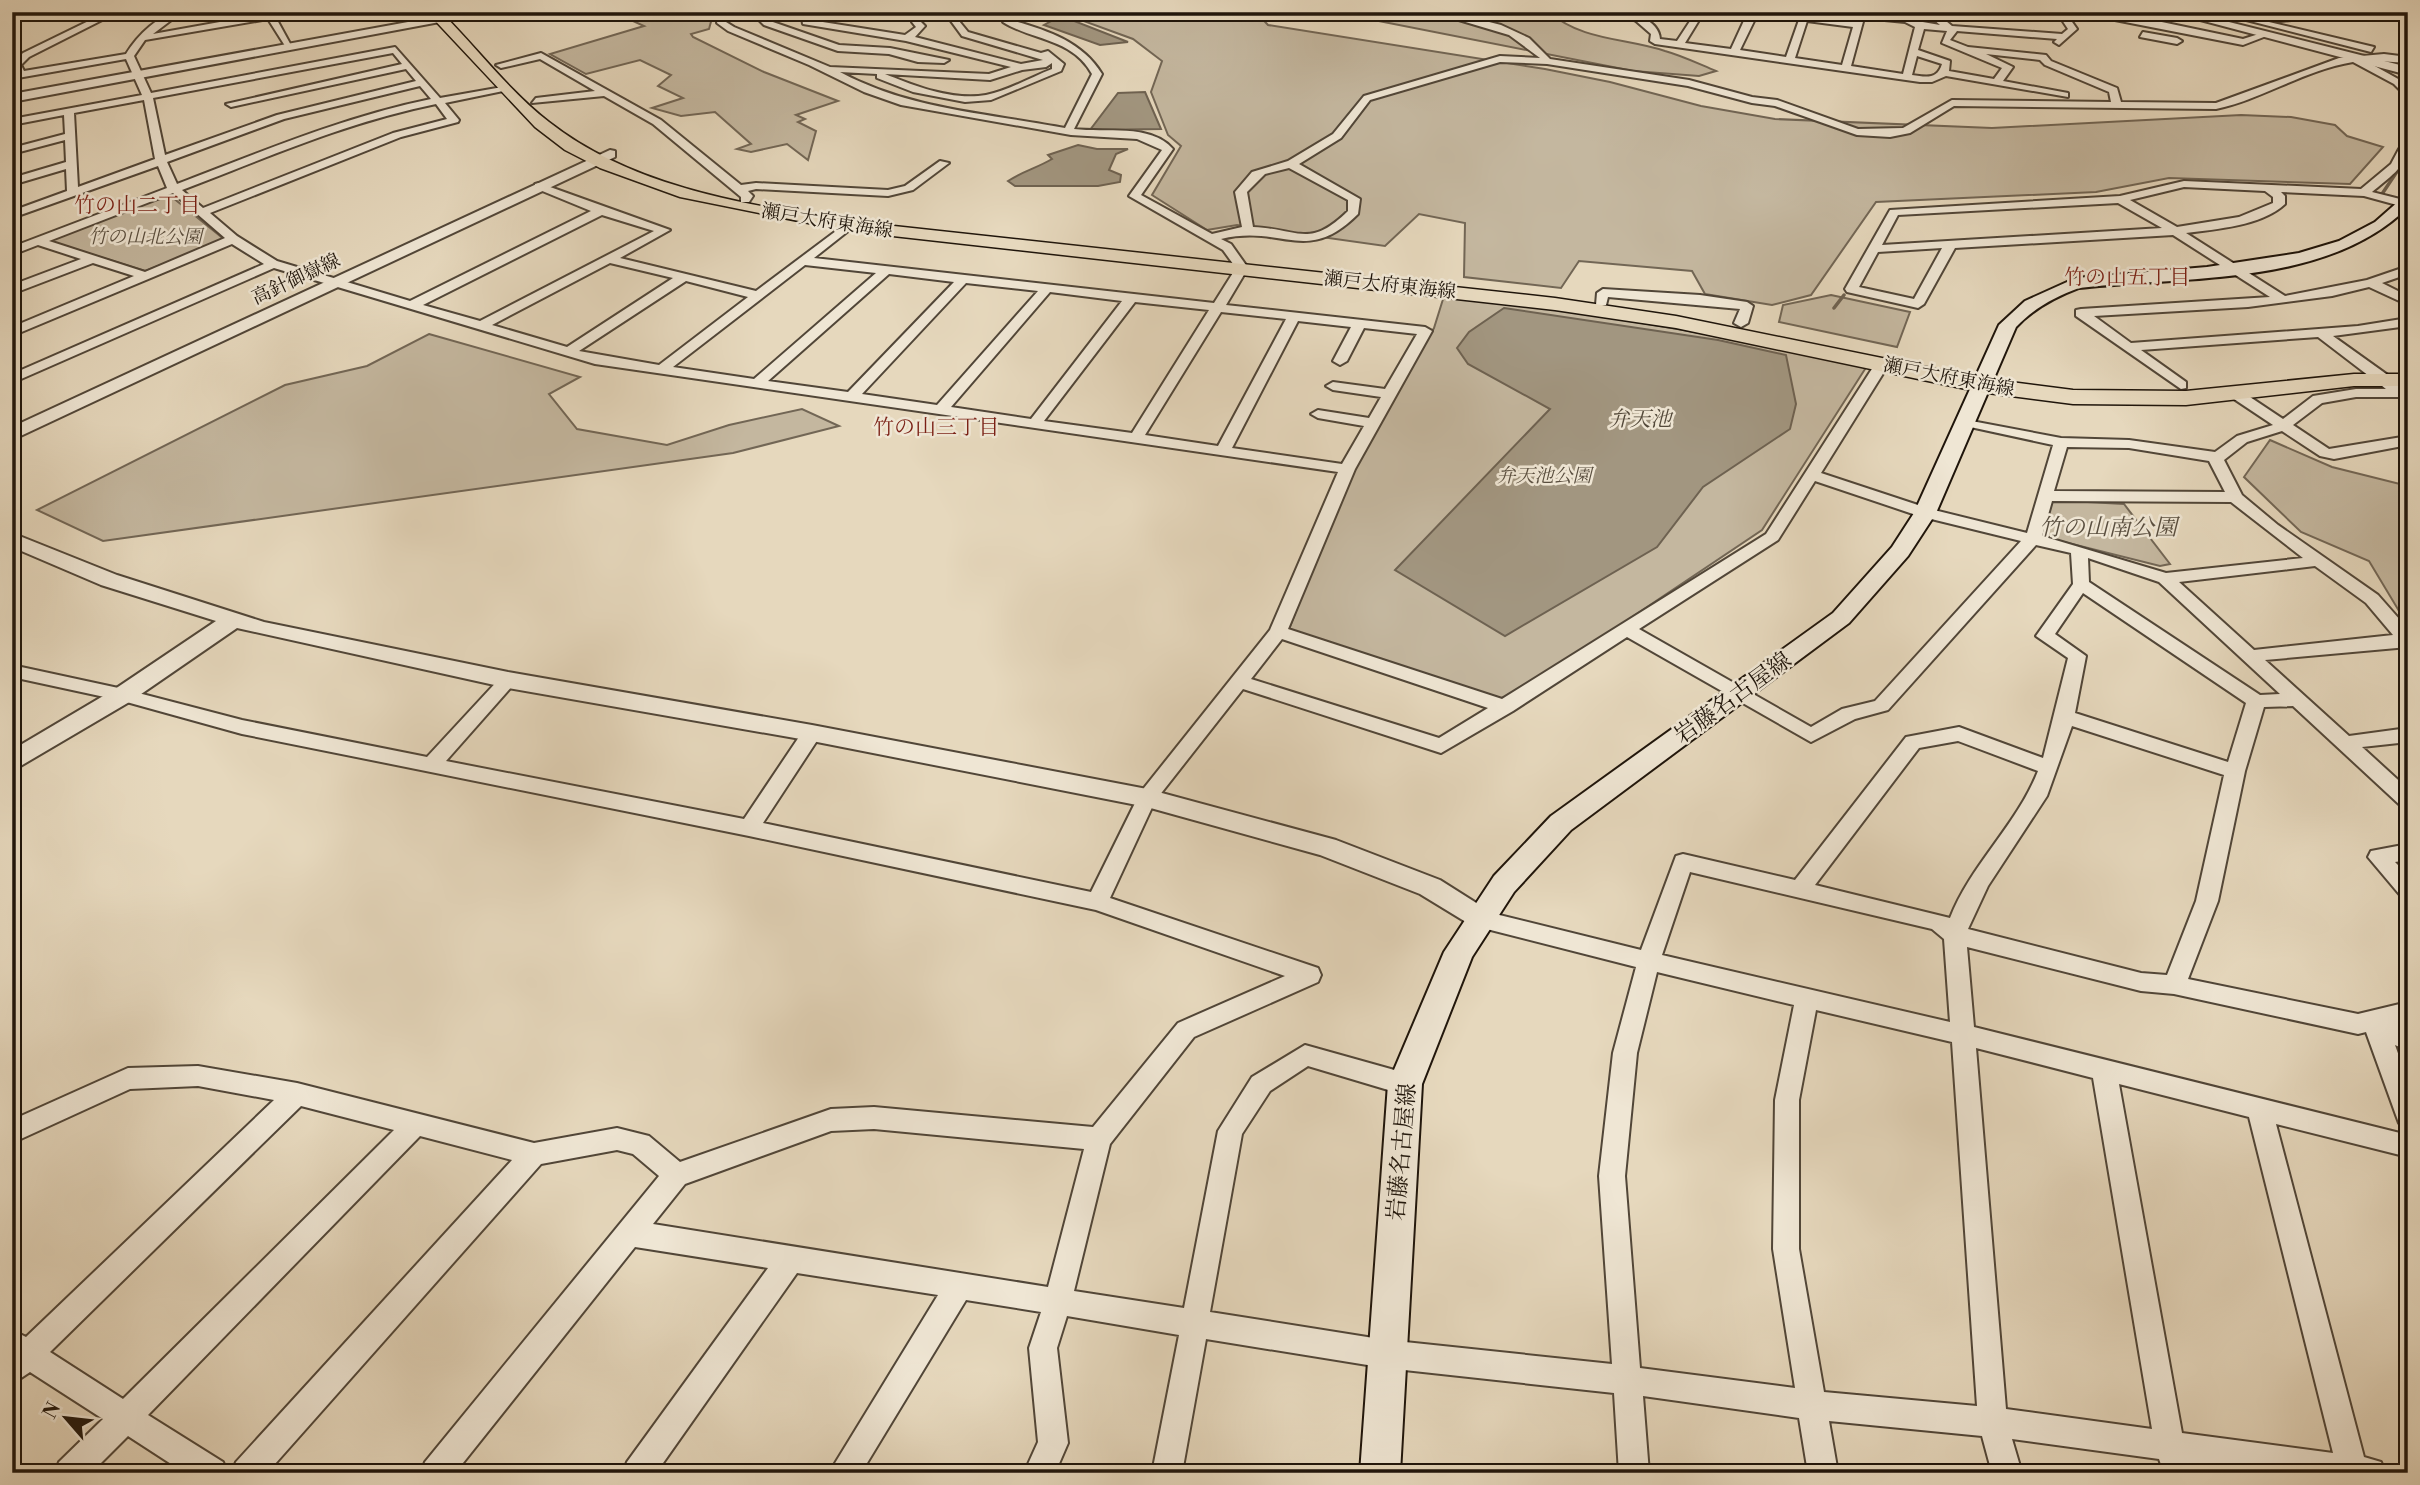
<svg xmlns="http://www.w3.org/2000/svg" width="2420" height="1485" font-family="'Libre Bodoni','Noto Serif JP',serif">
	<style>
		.green { fill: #c4b79f; stroke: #726655; stroke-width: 2 }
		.water { fill: #a29680; stroke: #6e6251; stroke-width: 2 }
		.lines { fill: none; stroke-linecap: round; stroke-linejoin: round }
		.stream-far1 { stroke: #6e6251; stroke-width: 2.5 }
		.stream { stroke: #6e6251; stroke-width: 3.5 }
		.minor-casing { stroke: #514638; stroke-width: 4 }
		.tertiary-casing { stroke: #514638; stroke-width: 4 }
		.secondary-casing { stroke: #1f150b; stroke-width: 4 }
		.primary-casing { stroke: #1f150b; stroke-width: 3 }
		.minor { fill: #efe6d4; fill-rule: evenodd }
		.tertiary { fill: #efe6d4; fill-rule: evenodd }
		.secondary { fill: #efe6d4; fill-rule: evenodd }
		.primary { fill: #e6d8bd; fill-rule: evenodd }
		.labels { text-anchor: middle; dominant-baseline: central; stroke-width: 5; stroke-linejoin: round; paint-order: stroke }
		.far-street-label { font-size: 19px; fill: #1f150b; stroke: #efe6d4 }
		.far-park-label { font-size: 19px; font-style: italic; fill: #594e3f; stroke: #efe6d4 }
		.far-neighbourhood-label { font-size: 21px; fill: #7a1f14; stroke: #efe6d4 }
		.far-water-label { font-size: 21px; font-style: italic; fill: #53493a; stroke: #efe6d4 }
		.park-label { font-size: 23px; font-style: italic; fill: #594e3f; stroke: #efe6d4 }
		.street-label { font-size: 23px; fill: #1f150b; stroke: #efe6d4 }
	</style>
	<rect width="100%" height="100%" fill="#e6d8bd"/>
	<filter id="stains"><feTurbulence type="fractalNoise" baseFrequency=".00286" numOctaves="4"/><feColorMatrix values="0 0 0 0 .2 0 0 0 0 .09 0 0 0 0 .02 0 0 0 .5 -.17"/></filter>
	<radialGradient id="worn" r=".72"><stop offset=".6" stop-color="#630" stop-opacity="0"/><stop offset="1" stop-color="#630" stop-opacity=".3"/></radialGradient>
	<path class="green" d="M682,12L680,17L693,15L712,18L709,29L691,34L693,37L764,72L838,101L796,115L805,119L798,122L816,131L808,160L787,144L751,152L737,149L751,144L715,112L681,116L652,108L683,98L658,86L671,75L640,60L586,74L550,54L644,26L618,14Z
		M1072,12H1256L1268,25L1545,69L1610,82L1701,106L1775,119L1992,128L2241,115L2291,117L2335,125L2347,136L2383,147L2350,184L2169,178L2096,192L1876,202L1811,295L1772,305L1705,294L1692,271L1579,261L1561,288L1464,277L1465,223L1419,214L1385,246L1237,225L1207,230L1152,195L1181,146L1168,135L1151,92L1162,61L1133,39L1078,19Z
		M1333,12H1549C1582,41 1626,38 1665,51C1683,56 1699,64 1716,71L1699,76L1633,71Z
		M167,193L225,240L145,271L46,240Z
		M1831,295L1910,312L1897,347L1779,322L1783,305Z
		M1444,296C1587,311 1727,336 1867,366L1762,530L1501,705L1288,632L1349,473L1434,328Z
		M429,334L580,377L549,394L577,429L667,445L729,425L802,409L839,426L733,453L103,541L37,510L285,385L367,366Z
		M2270,440L2332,467L2408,486V626L2369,561L2301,532L2244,477Z
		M2051,500L2124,504L2170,564L2160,566L2040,536Z"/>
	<path class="water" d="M1055,12H1066L1069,19L1128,42L1100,45L1044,25L1053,20Z
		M1145,92L1161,129L1090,130L1118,93Z
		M1078,145L1097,149H1128L1116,154L1109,170L1121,175L1120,182L1098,186H1015L1008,181C1023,171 1037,168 1052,159L1048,155Z
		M1504,308L1718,340L1786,355L1796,404L1790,429L1703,487L1657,547L1505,636L1395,570L1550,409L1468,364L1457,348L1469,332Z"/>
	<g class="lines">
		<path class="stream-far1" d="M2399,169L2408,155"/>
		<path class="stream" d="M2382,194L2400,167
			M1834,308L1844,295"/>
		<defs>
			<path id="minor" d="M107,12H118L29,57L21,65L24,71L126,54C137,36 160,12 182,12L153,34L270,13L299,12L276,18L293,49H287L268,19L145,40L134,56L151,93L395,47L440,98L508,86V90L445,103L459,120L458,122L401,137L210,213L237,236L277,261L410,301L591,211L535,188V184L539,183L670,230L620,258L756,291L848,222L852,224V228L814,258L1214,303L1236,268L1223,250L1129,196L1162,150L1137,139L1071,135L901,105L864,92L809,65L728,31L717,23L719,15L687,12H729L726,22L734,27L830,67L989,74L1011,67L906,41L803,24L802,18L808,12H818L810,20L905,35L916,27L912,22L913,12H921L920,21L925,26L915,37L1021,64L1043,60L962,36L951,21L954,12H962L959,21L968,32L1041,53L1048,51L1064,64L1061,71L991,100L965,102L913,92L877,78V74L840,72C911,110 987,113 1065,128L1092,74C1072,38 1033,41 1003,22L1002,12H1010L1011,15L1040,12L1037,18L1011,20C1046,30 1082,41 1102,74L1074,129C1105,133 1150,123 1173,149L1141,195L1212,234L1242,227L1235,192L1252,172L1288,161L1333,134L1364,96L1500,56L1540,58L1509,35L1432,12H1450L1501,25L1529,38L1550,59L1689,80L1752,97L1777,100L1858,129L1903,128L1952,100L2111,102L2109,92L2045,65L2040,60L1986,54L2013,67L2003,81L2068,93V97L1946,76L1932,82H1920L1655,44L1650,41L1651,34L1636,21L1617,12C1632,12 1659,20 1660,39L1677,41L1696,12H1704L1685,43L1731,49L1748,12L1800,15L1802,12H1810L1809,16L1854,22L1857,12H1865L1940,25L1925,12H1935L1952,26L2062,34L2068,29L2060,17L2029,12H2065L2077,29L2059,45L2054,42L2057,39L1957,31L1950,40L1968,47L2046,55L2051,61L2117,88L2121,102L2216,103L2339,58L2384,54L2408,57V63L2364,60L2400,80L2408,89V98L2394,84L2353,62C2304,70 2263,99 2216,109L1954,106L1910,133L1890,137L1857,135L1775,106L1752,103L1688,86L1547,64L1500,62L1370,100L1341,138L1299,164L1360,199L1358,214C1306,266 1283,224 1221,239L1231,244L1248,268L1226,305L1425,327L1432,331L1355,469L1288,629L1502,699L1766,534L1877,361L1889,364L1821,473L1930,509L2027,533L2053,445L1961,425V419L2061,438L2129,440L2215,452L2237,436L2273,425L2231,397V391H2241L2283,419L2313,396L2356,389H2386L2318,337L2141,350L2186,382V388L2181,389L2076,316V310L2081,309L2270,297L2173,235L1955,248L1924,304L1918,308L1847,292L1845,289L1890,210L2120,196L2184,181L2361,189L2391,164L2399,149L2408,147C2408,166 2386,180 2372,192L2408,201V208L2364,196L2281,192L2285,196V204C2261,226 2217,229 2186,233L2285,296L2367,280L2408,266V274L2382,283L2408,296V305L2369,287L2332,296L2248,307L2094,316L2131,343L2358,326L2408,318V326L2333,336L2389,376L2405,394L2403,397H2356L2322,403L2293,425L2329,449L2408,436V445L2334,459L2320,456L2282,431L2247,442L2224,460L2242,495L2278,525L2378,595L2408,629V647L2265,660L2349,736L2408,728V742L2362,747L2408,789V808L2401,806L2293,706L2264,707L2245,771L2218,901L2188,979L2358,1014L2408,1002V1022L2399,1024L2408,1029V1051L2395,1045L2408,1081V1126L2399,1123L2396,1115L2366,1032L2358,1034L2174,994L2141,991L1967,947L1974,1027L2408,1135V1157L2276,1124L2364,1457L2381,1462L2385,1473H2259L2190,1463L2194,1473H2164L2159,1459L2012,1439L2022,1473H1992L1982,1436L1829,1421L1838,1473H1808L1799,1418L1643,1396L1649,1473H1619L1614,1393L1386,1368L1206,1339L1182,1473H1152L1179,1335L1067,1316L1057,1348L1068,1443L1055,1473H1024L1038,1442L1029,1348L1041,1312L966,1300L861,1473H829L938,1295L797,1273L656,1473H623L627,1462L768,1268L635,1247L455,1473H421L425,1462L659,1176L633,1154L617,1150L541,1164L267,1473H232L236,1462L512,1160L420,1136L148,1415L223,1462L227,1473H185L128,1436L91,1473H55L59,1462L103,1419L30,1372L12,1384V1330L26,1337L274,1100L198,1086L130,1089L12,1143V1120L119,1072L128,1068L198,1066L297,1083L534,1143L617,1128L649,1136L680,1162L831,1109L874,1107L1093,1127L1178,1023L1285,976L1096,910L749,836L242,734L123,701L12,677V665L123,689L242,720L427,757L502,676L508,674L517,680L514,684L446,761L744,819L805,728L812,726L822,733L763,823L1091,892L1140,793L1270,630L1338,472L595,364L274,268L12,383V374L264,264L232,244L12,336V327L134,276L93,263L12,294V285L81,259L38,245L12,255V247L167,188L158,166L12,218V211L67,191L66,169L12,185V178L66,162L65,140L12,154V148L65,134L64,115L12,125V119L142,95L126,59L12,79L15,73L12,64L23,53ZM1757,15L1799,20L1786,57L1740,50ZM1864,18L1905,22L1915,27L1903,74L1851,66ZM1807,21L1853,27L1842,65L1795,58ZM1924,29L1947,31L1942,43L2002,68L1994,79L1949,71L1950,61L1918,50ZM393,53L402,64L226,104L231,107L406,69L416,81L277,115L165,155L153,98ZM1917,56L1942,64C1937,80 1926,77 1912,75ZM1052,63V69C1031,77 1008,91 986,95C953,101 915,86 885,74L990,80L1022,70L1046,67ZM420,86L431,99C343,117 261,152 177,184L167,162L284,119ZM144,100L155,159L78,187L74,113ZM436,104L447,119L393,133L203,208L182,190C266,158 347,122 436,104ZM1289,168L1348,200V211C1309,249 1300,229 1253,227L1247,192L1265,174ZM2184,187L2265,191L2273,197V203L2239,217L2177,227L2130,200ZM173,193L225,238L145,272L49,241ZM2118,203L2162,228L1882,245L1898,215ZM602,215L654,231L480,321L423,305ZM1942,248L1914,299L1859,287L1878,252ZM610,263L673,278L567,347L492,325ZM805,265L876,273L754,379L673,367ZM889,274L954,282L848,392L768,381ZM686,281L748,297L659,365L579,351ZM966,283L1038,291L937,405L862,394ZM1050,292L1122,301L1031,419L951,407ZM1135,302L1209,310L1132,433L1044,421ZM1221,312L1286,319L1218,446L1145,435ZM1298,321L1351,327L1333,361L1340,365L1347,361L1364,328L1417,334L1385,389L1333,382L1326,386L1333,390L1381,397L1369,418L1318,410L1311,414L1318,418L1364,426L1342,464L1232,448ZM2067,447L2129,448L2209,461L2225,492L2054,491ZM1815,481L1919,516L2021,541L1875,701L1842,709L1811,727L1639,629L1778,540ZM2052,501L2231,502L2303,558L2166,573L2042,536ZM2036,545L2071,553L2073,584L2036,636L2068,658L2043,758L1959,727L1906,737L1795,880L1683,854L1676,856L1641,950L1479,910L1471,913L1468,919L1471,925L1636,967L1613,1053L1599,1176L1612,1364L1386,1340L1210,1312L1242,1134L1270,1091L1308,1066L1405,1095L1414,1091L1417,1084L1414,1077L1405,1073L1305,1045L1252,1077L1218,1131L1184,1308L1074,1291L1110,1144L1194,1037L1318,982L1321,975L1318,968L1110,898L1155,801L1243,689L1441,753L1513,711L1627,637L1811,742L1855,719L1888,710ZM2088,558L2159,582L2280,694L2260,695L2089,582ZM2315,566L2366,603L2393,635L2254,650L2179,582ZM2083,593L2246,703L2228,762L2075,713L2086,656L2055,634ZM1282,639L1488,708L1439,738L1251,679ZM2072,726L2224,775L2196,901L2167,975L2141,973L1968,929L1988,886L2047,796ZM1958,741L2038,771C2017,825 1971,864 1950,918L1815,885L1919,748ZM1690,872L1932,929L1944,939L1950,1022L1662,955ZM1657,972L1794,1005L1775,1100L1773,1249L1795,1388L1640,1368L1625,1176L1637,1053ZM1816,1010L1952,1042L1977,1406L1824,1392L1799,1249V1100ZM1976,1048L2093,1078L2152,1429L2006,1409ZM2119,1084L2249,1117L2333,1453L2182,1433ZM301,1106L394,1130L123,1399L50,1352ZM874,1129L1084,1149L1048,1287L653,1224L685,1184L831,1131Z
				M762,12H771L767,18L770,21L839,45L890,48L949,60L944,63L918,62L889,54L838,51L764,25L758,19Z
				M2074,12L2133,16L2243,39L2265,32L2269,35L2243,45Z
				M2215,12H2231L2266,21L2269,16L2380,12L2269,22L2374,47L2371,52Z
				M2143,32L2177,38L2182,41L2177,44L2140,37Z
				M541,53L661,120L741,185L756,183L888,190L905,186L940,161L949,163L913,190L888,196L756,189L748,191L753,196L749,202H741V197L653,124L604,96L532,103L536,98L595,91L540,59L501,68L496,65Z
				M1603,289L1700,295L1747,302L1753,306L1748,323L1741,327L1734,323L1740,309L1608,297L1606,305H1596L1597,293Z
				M2408,844V860L2395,862L2408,875V897L2400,895L2368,857L2371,851Z"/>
			<path id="tertiary" d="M2170,12H2189L2408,67V75Z
				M441,16L445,17V21L12,102V94Z
				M610,150L615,151V157L12,440V427Z
				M12,533L117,575L264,622L508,672L812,725L1147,789L1336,840L1440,880L1489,911L1493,919L1489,927L1479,930L1420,894L1320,855L1147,807L812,741L508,688L237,628L131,701L12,771V750L115,689L216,621L101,585L12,547Z"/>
			<path id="secondary" d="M2408,193V207C2328,287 2184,276 2079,288C2055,297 2034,308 2016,327L1936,513L1908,556L1849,623L1571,830L1514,892L1472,957L1422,1084L1400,1473H1360L1388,1084L1444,952L1494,876L1551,816L1833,613L1892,547L1914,513L1999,325L2025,301L2076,278L2207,267L2299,253L2339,241L2375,222Z"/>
			<path id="primary" d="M427,12H441C477,48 509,91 549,122C633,188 745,204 848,221L1555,298L1676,316L1980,378L2073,390L2186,391L2354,374H2408V386H2354L2186,405L2073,404L1980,392L1676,328L1555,310L848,231L680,197L600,168L565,150L535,127Z"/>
		</defs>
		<use href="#minor" class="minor-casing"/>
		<use href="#tertiary" class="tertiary-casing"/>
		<use href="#secondary" class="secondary-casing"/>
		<use href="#primary" class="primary-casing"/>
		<use href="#minor" class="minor"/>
		<use href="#tertiary" class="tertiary"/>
		<use href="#secondary" class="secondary"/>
		<use href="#primary" class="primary"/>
	</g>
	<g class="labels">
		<g class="far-street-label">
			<text transform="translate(827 221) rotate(9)">瀬戸大府東海線</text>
			<text transform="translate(296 279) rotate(-25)">高針御嶽線</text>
			<text transform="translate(1390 285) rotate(6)">瀬戸大府東海線</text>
			<text transform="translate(1949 377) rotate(11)">瀬戸大府東海線</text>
		</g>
		<g class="far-park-label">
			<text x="145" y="237">竹の山北公園</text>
			<text x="1544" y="476">弁天池公園</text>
		</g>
		<g class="far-neighbourhood-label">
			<text x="137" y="206">竹の山二丁目</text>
			<text x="2127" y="278">竹の山五丁目</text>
			<text x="936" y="428">竹の山三丁目</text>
		</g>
		<g class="far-water-label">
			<text x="1640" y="420">弁天池</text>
		</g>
		<g class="park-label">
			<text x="2108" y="528">竹の山南公園</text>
		</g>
		<g class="street-label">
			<text transform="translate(1733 698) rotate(-36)">岩藤名古屋線</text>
			<text transform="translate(1402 1152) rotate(-85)">岩藤名古屋線</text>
		</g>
	</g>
	<rect width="2420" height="1485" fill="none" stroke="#e6d8bd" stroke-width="42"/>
	<rect x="14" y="14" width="2392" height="1457" fill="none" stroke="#1f150b" stroke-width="3.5"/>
	<rect x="21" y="21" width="2378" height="1443" fill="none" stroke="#1f150b" stroke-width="2"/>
	<g transform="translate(66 1418) rotate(298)" stroke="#efe6d4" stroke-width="5" paint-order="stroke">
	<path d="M0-5L12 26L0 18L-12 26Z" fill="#1f150b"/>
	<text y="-10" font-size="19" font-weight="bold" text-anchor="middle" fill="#1f150b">N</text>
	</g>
	<rect width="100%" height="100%" filter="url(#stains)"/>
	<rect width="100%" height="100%" fill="url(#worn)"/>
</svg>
